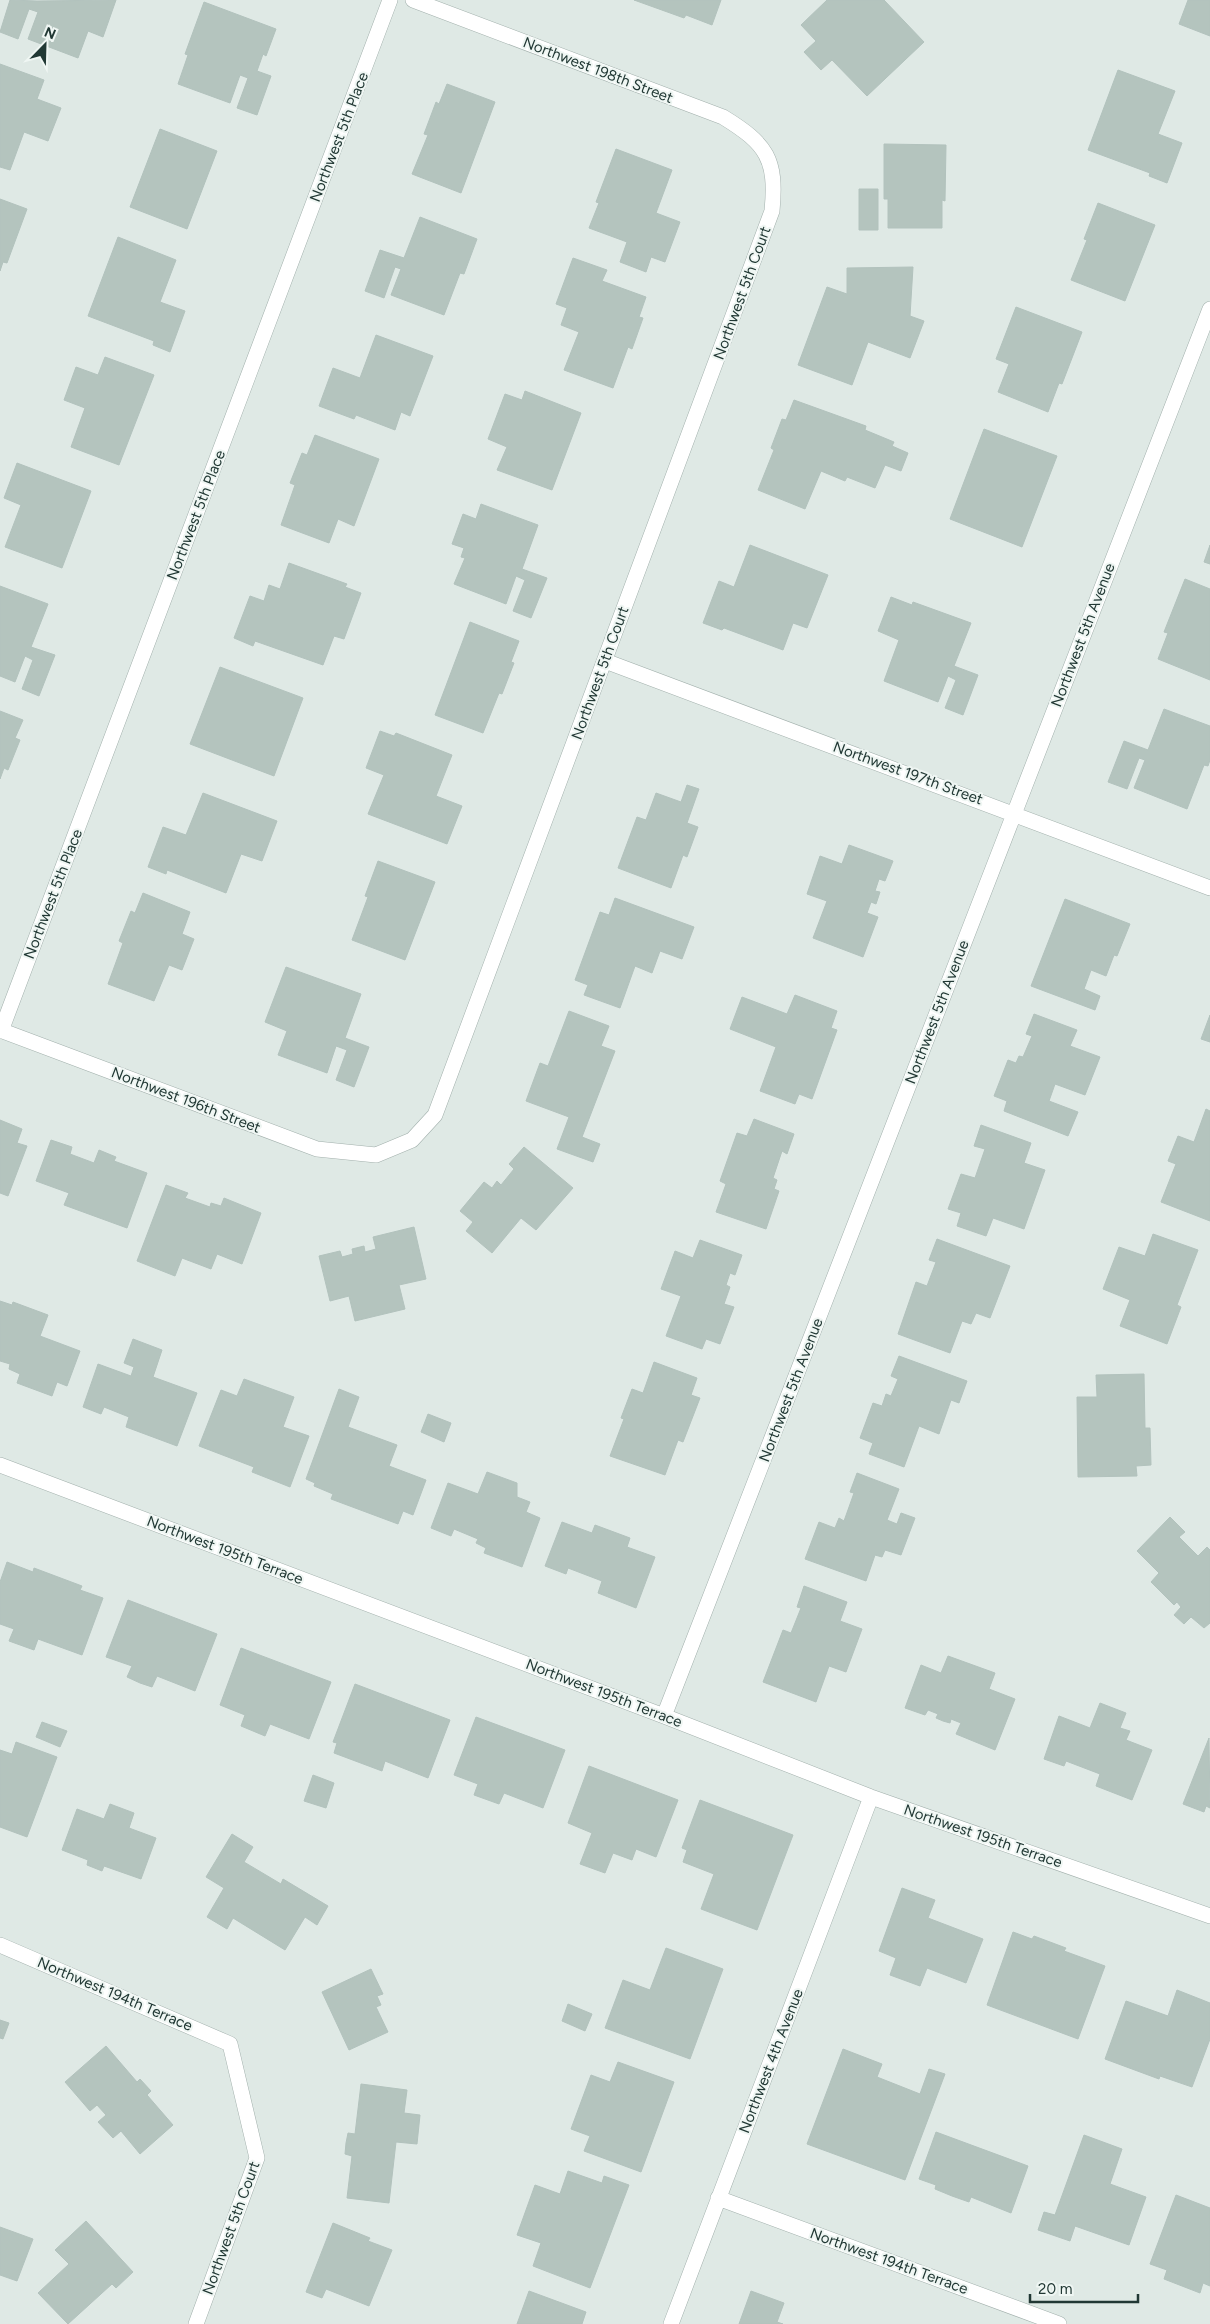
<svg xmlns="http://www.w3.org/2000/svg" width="1210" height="2324" font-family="Figtree,sans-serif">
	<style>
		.building { fill: #b4c4be; stroke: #b2c2bd }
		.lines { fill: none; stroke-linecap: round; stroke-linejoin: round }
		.minor-casing { stroke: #a2b0ac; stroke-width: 16 }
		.minor { stroke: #fff; stroke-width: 15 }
		.labels { text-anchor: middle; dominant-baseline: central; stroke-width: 4; stroke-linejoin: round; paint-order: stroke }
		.street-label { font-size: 15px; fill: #213834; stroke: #eff6f3 }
	</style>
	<rect width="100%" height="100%" fill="#dfe9e5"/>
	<path class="building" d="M10,0L37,1L116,0L103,37L88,31L78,58L28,39L38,12L29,9L18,39L0,32Z
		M634,0H721L712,25L686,15L684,18Z
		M827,0H884L924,42L867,96L832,60L821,70L804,52L816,41L801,25Z
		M1188,0H1210V36L1179,24Z
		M204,2L276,29L266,56L263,54L257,71L271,76L257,115L237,108L248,78L240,75L230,103L178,84L188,55L185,54Z
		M0,64L44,80L37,99L61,108L48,141L24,132L10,170L0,167Z
		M1118,70L1175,91L1158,134L1182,143L1167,183L1149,176L1150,173L1088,150Z
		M447,84L495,102L461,193L412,174L428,135L424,134L436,102L439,104Z
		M160,129L217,151L187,229L130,207Z
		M884,144L946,145L945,201L942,200V228H888V199H884Z
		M616,149L672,170L656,213L680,222L665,262L651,257L646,272L620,262L627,242L589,228L599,203L596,202Z
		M859,189H878V230H859Z
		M0,199L27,209L7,263L3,262L0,271Z
		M1098,203L1155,225L1125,301L1071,280L1087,240L1084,239Z
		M420,217L477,239L464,274L460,273L444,315L391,295L401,269L395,267L384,298L365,291L380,250L404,258Z
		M118,237L176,260L160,302L185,311L170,352L153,345L154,341L88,316Z
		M573,258L607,270L602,281L646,297L639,317L643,318L632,349L628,347L613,388L564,370L579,332L561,325L567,308L556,304Z
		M913,267L910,316L924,321L910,358L868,342L852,385L798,365L827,287L847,294V268Z
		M1016,307L1082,332L1062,384L1059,383L1048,412L998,392L1009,364L996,359Z
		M376,335L433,356L410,416L401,412L395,430L356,415L354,419L319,406L333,368L360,378Z
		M105,357L154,375L119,465L71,447L85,408L64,400L76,367L98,375Z
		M525,391L581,413L552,490L497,470L507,447L488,439L505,394L522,400Z
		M794,400L866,426L865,430L894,442L892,446L908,453L901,471L885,465L875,488L847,477L845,481L821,471L805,509L758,490L774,450L771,448L782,419L786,420Z
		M984,429L1057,456L1022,547L950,519Z
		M315,435L379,459L354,526L338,519L329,543L281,525L295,485L290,483L302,453L307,455Z
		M17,463L91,491L62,568L5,547L21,505L4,498Z
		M481,504L538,525L522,569L547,578L531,618L513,611L525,580L516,576L506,604L454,584L465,558L461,557L464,548L452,544L463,514L476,519Z
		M750,545L828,575L807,628L793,623L783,650L724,628L722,630L703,623L719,581L734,587Z
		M1210,545V564L1204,562Z
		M289,563L347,584L345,587L361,593L344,639L334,636L323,665L255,641L253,646L234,638L250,596L264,601L269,585L280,589Z
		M1185,579L1210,589V680L1158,659L1168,633L1164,632Z
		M0,586L48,604L31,647L55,655L39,696L22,689L33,660L25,656L15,682L0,676Z
		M891,597L912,605L913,602L971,623L954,666L978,675L963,715L945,708L956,680L948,676L938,702L884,681L899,640L878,631Z
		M470,622L519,641L511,662L514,663L502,694L499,693L483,733L435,715Z
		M220,667L303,698L274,776L190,744Z
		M1164,709L1210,726V760L1208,766L1204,765L1187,809L1134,788L1145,760L1139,758L1127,789L1108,782L1124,741L1148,750Z
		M0,711L23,720L15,738L20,740L8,770L4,768L0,779Z
		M380,731L394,736L396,733L452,755L436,796L462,806L447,844L368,814L384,775L366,768Z
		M687,785L699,789L687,823L698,827L687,857L683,855L671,888L618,868L637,817L646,820L656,793L681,802Z
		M203,793L277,821L262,861L241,854L226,893L167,870L166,874L148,867L163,827L186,835Z
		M849,845L893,861L885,881L879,879L875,891L880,892L876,904L871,902L867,913L878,917L863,957L813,938L827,901L807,894L820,856L842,864Z
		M378,861L435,882L405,960L352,940L368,897L365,896Z
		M143,893L190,912L182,934L194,939L182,970L169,965L154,1001L108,984L123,943L119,941L131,911L135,913Z
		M615,898L694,927L682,959L660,951L652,973L635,966L620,1008L584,995L588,985L575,980L600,912L609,915Z
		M1065,899L1130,924L1117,956L1114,955L1106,976L1091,970L1084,989L1100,996L1095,1010L1031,986Z
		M286,967L361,994L345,1038L369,1047L354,1087L336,1080L347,1050L336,1046L327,1073L278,1055L287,1031L265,1022Z
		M795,995L837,1011L831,1028L837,1030L812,1099L799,1094L795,1104L760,1091L776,1047L730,1029L742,997L787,1014Z
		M569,1011L609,1026L601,1046L615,1051L582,1137L600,1144L593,1162L557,1149L569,1117L526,1101L540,1063L548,1066Z
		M1034,1014L1077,1030L1070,1046L1100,1057L1085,1095L1055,1084L1049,1101L1078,1112L1068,1136L1004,1111L1007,1101L994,1096L1008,1060L1016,1063L1019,1056L1023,1057L1032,1036L1026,1034Z
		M1210,1015V1042L1201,1039Z
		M1206,1109L1210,1111V1221L1161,1202L1176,1164L1168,1161L1178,1136L1194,1142Z
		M754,1119L794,1134L787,1154L782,1151L773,1178L777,1180L774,1189L779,1191L766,1229L716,1212L726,1184L720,1181L737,1133L747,1136Z
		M0,1120L22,1129L17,1143L27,1146L8,1196L0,1193Z
		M981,1125L1031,1143L1024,1163L1045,1170L1024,1229L993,1218L986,1236L957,1226L961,1213L948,1209L961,1174L975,1178L985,1149L974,1146Z
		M51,1140L72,1147L70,1154L94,1163L99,1150L116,1157L114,1161L147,1173L127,1228L64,1205L69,1193L36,1181Z
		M524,1147L573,1188L536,1230L521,1218L492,1253L466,1231L473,1222L460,1211L484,1182L492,1188L497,1181L501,1185L514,1169L509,1164Z
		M166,1185L188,1193L185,1198L210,1207L211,1203L221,1206L224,1198L261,1213L242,1264L217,1254L211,1269L182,1258L175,1276L137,1261Z
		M414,1227L426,1279L399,1285L405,1309L355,1321L349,1296L330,1301L319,1256L340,1251L342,1257L353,1254L352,1249L364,1246L365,1252L376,1249L373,1237Z
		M1153,1234L1198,1250L1177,1305L1181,1307L1167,1344L1120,1326L1130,1300L1103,1289L1119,1247L1145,1256Z
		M937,1239L1010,1266L990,1318L976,1313L971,1324L962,1321L950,1353L898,1334L916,1282L927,1286L936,1262L929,1260Z
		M700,1240L742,1255L735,1275L730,1273L726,1285L730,1287L724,1304L734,1307L720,1344L706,1339L702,1349L666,1336L681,1296L661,1289L675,1251L693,1258Z
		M0,1301L12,1305L13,1302L48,1315L40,1336L80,1351L67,1386L57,1382L52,1396L17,1383L20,1374L9,1369L10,1364L0,1361Z
		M133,1339L162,1350L153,1377L197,1393L177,1446L126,1427L129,1417L104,1407L101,1414L83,1407L98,1364L131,1376L134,1367L124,1363Z
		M899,1356L967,1381L959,1403L951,1400L939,1434L919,1426L904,1467L869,1454L873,1443L860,1438L873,1403L882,1406L886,1394L891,1396L898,1379L891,1376Z
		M654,1362L697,1378L691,1395L700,1398L683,1442L678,1440L665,1475L610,1456L624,1419L621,1418L632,1389L643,1393Z
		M1144,1374L1145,1428H1150L1151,1465L1136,1466L1137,1476L1078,1477L1077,1397H1097L1096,1375Z
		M244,1379L294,1397L283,1427L309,1436L290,1487L252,1472L254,1467L199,1446L221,1390L237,1396Z
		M339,1389L359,1397L348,1427L397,1445L389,1466L426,1480L413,1515L403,1511L398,1524L331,1499L333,1494L314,1486L315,1483L306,1479Z
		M428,1414L451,1423L444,1442L421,1432Z
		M487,1472L517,1483V1497L530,1502L526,1512L540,1518L522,1567L484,1553L486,1548L476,1543L478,1539L454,1529L451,1536L431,1528L448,1483L478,1494Z
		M857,1473L899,1489L887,1520L897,1524L901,1513L915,1518L901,1555L885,1550L882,1557L875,1555L866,1581L805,1559L819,1522L835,1528L839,1518L844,1521L854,1493L850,1492Z
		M1170,1517L1185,1532L1179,1537L1198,1556L1207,1547L1210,1550V1623L1204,1628L1191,1617L1184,1624L1174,1615L1181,1607L1177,1602L1174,1605L1151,1582L1159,1573L1137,1551Z
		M562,1522L592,1533L595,1525L630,1538L627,1547L655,1557L636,1608L598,1593L602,1581L568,1568L566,1574L545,1566Z
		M7,1562L33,1572L34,1568L82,1586L80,1590L103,1598L82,1655L38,1639L34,1650L9,1641L14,1629L0,1624V1582Z
		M804,1586L847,1602L840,1621L862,1629L846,1672L829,1666L816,1702L763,1682L783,1630L791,1633L801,1608L797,1607Z
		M128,1600L217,1634L195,1691L157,1676L152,1687L140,1683L127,1677L132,1666L106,1657Z
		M241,1648L331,1682L309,1739L270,1724L265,1736L241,1726L245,1715L220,1705Z
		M948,1656L995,1673L989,1689L1015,1699L995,1750L956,1734L961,1723L951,1719L950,1723L943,1721L936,1718L938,1714L928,1710L925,1715L905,1708L921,1665L941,1673Z
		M355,1684L450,1720L428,1778L385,1761L382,1771L334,1753L337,1743L333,1742Z
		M1100,1703L1126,1713L1120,1728L1130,1731L1126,1740L1152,1750L1132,1800L1096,1786L1100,1774L1066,1761L1064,1766L1044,1759L1059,1716L1090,1728Z
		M476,1717L565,1750L543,1808L504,1793L499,1804L474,1795L478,1784L454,1775Z
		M42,1722L67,1731L60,1747L36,1737Z
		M1209,1738L1210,1808L1206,1806L1204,1812L1183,1804Z
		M16,1742L57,1757L27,1837L0,1827V1750L12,1754Z
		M589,1766L678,1800L656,1857L636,1849L632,1860L613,1853L605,1873L580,1864L592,1833L568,1823Z
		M313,1775L334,1783L326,1808L304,1801Z
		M700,1800L793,1835L757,1930L701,1909L714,1874L683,1862L687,1850L682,1848Z
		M110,1804L134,1813L129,1828L156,1838L141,1879L104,1866L102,1871L87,1865L88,1860L62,1850L77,1809L104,1819Z
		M232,1834L253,1847L244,1862L281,1884L283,1879L328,1906L317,1925L305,1917L285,1950L233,1918L227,1929L207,1917L224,1888L206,1877Z
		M902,1888L935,1900L928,1918L983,1939L966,1983L927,1968L920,1986L890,1975L896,1958L879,1951Z
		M1013,1932L1032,1939L1034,1936L1066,1948L1064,1951L1105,1966L1078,2039L987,2005Z
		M666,1948L723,1969L690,2059L605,2028L623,1980L650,1990Z
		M371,1969L383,1994L377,1996L381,2005L376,2007L388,2032L349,2050L322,1992Z
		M1177,1990L1210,2003V2039L1192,2087L1160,2076L1159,2079L1105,2059L1126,2001L1168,2016Z
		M568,2004L592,2014L585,2031L562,2021Z
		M0,2020L9,2023L3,2039L0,2038Z
		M106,2046L137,2082L140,2079L151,2091L147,2095L173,2125L140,2154L121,2131L113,2138L98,2122L106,2115L97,2105L90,2111L65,2082Z
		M843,2049L882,2064L877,2077L920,2094L929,2069L945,2074L905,2180L807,2144Z
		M618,2062L674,2082L641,2172L584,2151L590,2136L571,2129L591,2075L610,2082Z
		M361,2084L407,2090L404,2113L420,2115L417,2144L396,2142L389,2203L347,2198L352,2156L345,2154L346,2143L348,2133L355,2134Z
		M936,2132L1028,2166L1011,2213L971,2197L969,2202L952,2196L935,2189L936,2185L919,2179Z
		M1084,2135L1122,2149L1110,2184L1146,2197L1129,2245L1075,2226L1070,2241L1038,2230L1044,2212L1055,2215Z
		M568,2171L602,2183L604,2176L629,2185L590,2288L533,2266L541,2243L517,2235L535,2185L560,2194Z
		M1176,2195L1210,2208V2286L1203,2283L1200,2293L1164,2279L1167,2270L1150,2264Z
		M86,2221L133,2272L116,2288L112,2284L68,2324L38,2293L69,2264L55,2250Z
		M333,2223L370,2238L368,2241L392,2250L369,2306L326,2289L322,2298L306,2292Z
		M0,2227L33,2239L17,2281L0,2275Z
		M529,2291L586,2312L582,2324H517Z
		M751,2291L784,2303L777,2322L783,2324H739Z"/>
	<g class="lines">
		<defs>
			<path id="minor" d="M605,661L1210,888
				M0,1030L317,1149L376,1155L412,1140L435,1115L772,211C777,159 767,144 723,117L413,0
				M1,1031L390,0
				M0,1465L664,1716L871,1797L1210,1916
				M664,1716L1210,309
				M0,1945L230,2044L257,2158L196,2324
				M718,2198L1059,2324
				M671,2324L871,1797"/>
		</defs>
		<use href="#minor" class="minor-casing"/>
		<use href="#minor" class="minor"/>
	</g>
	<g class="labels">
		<g class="street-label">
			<text transform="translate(598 70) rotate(21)">Northwest 198th Street</text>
			<text transform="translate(339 137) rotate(-69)">Northwest 5th Place</text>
			<text transform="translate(742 293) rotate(-70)">Northwest 5th Court</text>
			<text transform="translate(196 515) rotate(-69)">Northwest 5th Place</text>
			<text transform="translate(1083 635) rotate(-69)">Northwest 5th Avenue</text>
			<text transform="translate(600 673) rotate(-70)">Northwest 5th Court</text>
			<text transform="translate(908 773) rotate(20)">Northwest 197th Street</text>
			<text transform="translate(53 894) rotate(-69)">Northwest 5th Place</text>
			<text transform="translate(937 1012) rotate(-69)">Northwest 5th Avenue</text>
			<text transform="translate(186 1100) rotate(21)">Northwest 196th Street</text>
			<text transform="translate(791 1390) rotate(-69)">Northwest 5th Avenue</text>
			<text transform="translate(225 1550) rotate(21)">Northwest 195th Terrace</text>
			<text transform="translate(604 1693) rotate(21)">Northwest 195th Terrace</text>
			<text transform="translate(983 1836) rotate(19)">Northwest 195th Terrace</text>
			<text transform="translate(115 1994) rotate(23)">Northwest 194th Terrace</text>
			<text transform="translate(771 2061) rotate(-69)">Northwest 4th Avenue</text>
			<text transform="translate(231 2228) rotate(-70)">Northwest 5th Court</text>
			<text transform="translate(889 2261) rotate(20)">Northwest 194th Terrace</text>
		</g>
	</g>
	<g transform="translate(45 45) rotate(23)" stroke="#eff6f3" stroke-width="4" paint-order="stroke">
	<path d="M0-4L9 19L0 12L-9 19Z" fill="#213834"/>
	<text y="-8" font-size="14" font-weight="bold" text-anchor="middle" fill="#213834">N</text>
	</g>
	<path d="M1030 2294v8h108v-8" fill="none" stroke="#213834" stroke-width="2.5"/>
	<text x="1038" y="2294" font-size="15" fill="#213834" stroke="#eff6f3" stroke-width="4" paint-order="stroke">20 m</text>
</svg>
